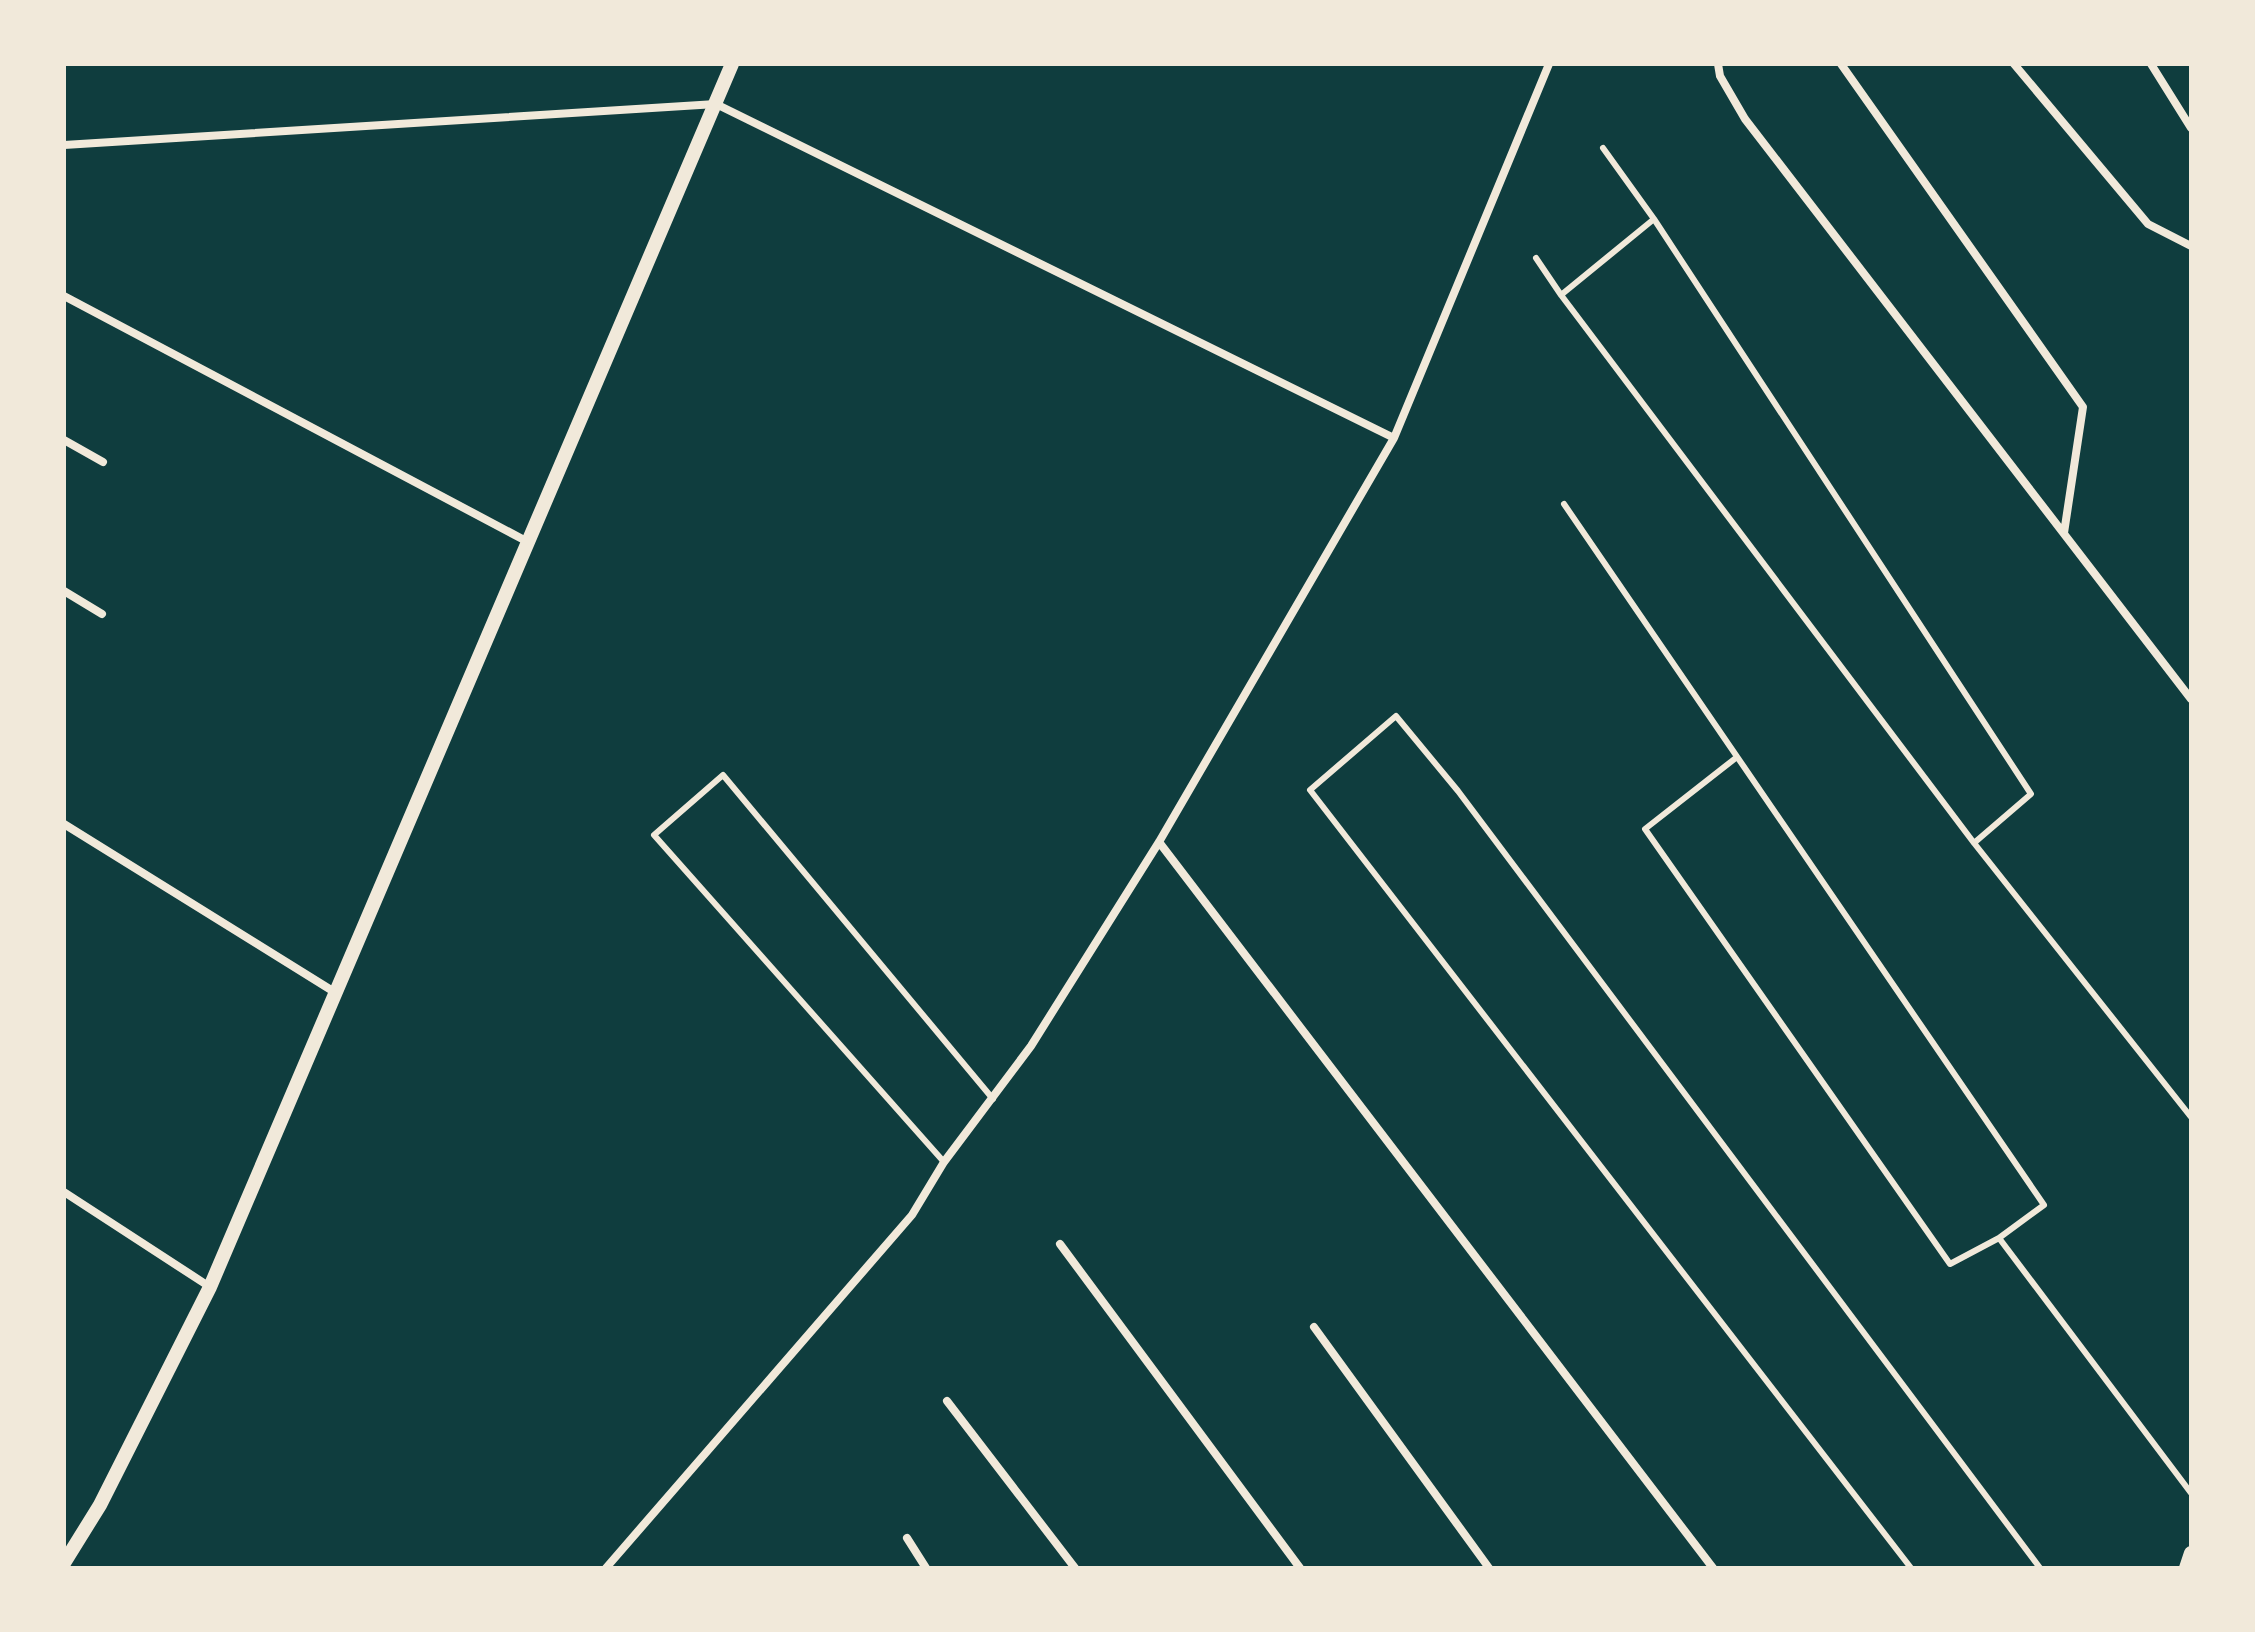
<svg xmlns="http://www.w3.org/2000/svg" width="2255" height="1632" font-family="'Noto Sans',sans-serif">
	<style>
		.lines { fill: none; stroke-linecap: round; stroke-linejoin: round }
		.service { stroke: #f1e9da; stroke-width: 6 }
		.minor { stroke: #f1e9da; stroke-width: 8 }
		.tertiary { stroke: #f1e9da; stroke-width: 14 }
	</style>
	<rect width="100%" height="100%" fill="#0f3d3e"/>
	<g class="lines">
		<path class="service" d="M1603,148L1654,219L2031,794L1974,843
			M1536,258L1561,295L1974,843L2191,1117
			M1561,295L1654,219
			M1564,504L2044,1205L1999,1238
			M1737,757L1645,829L1950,1264L1999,1238L2191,1493
			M944,1162L654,835L723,775L993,1099
			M1911,1568L1310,790L1396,716L1458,791L2040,1568"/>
		<path class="minor" d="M1718,64L1720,76L1745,119L2191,699
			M1841,64L2083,407L2064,533
			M2014,64L2148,224L2191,246
			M2151,64L2191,128
			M64,145L716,104L1394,438
			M64,296L528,542
			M64,440L103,462
			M64,591L102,614
			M64,824L336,993
			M1159,842L1713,1568
			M64,1192L210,1287
			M1060,1244L1300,1568
			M1314,1327L1489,1568
			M947,1401L1075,1568
			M907,1538L926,1568
			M606,1568L912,1215L944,1162L1031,1046L1159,842L1394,438L1549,64"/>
		<path class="tertiary" d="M64,1563L100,1505L210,1287L732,64
			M2186,1568L2191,1553"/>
	</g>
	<rect width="2255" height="1632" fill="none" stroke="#f1e9da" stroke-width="132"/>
</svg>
